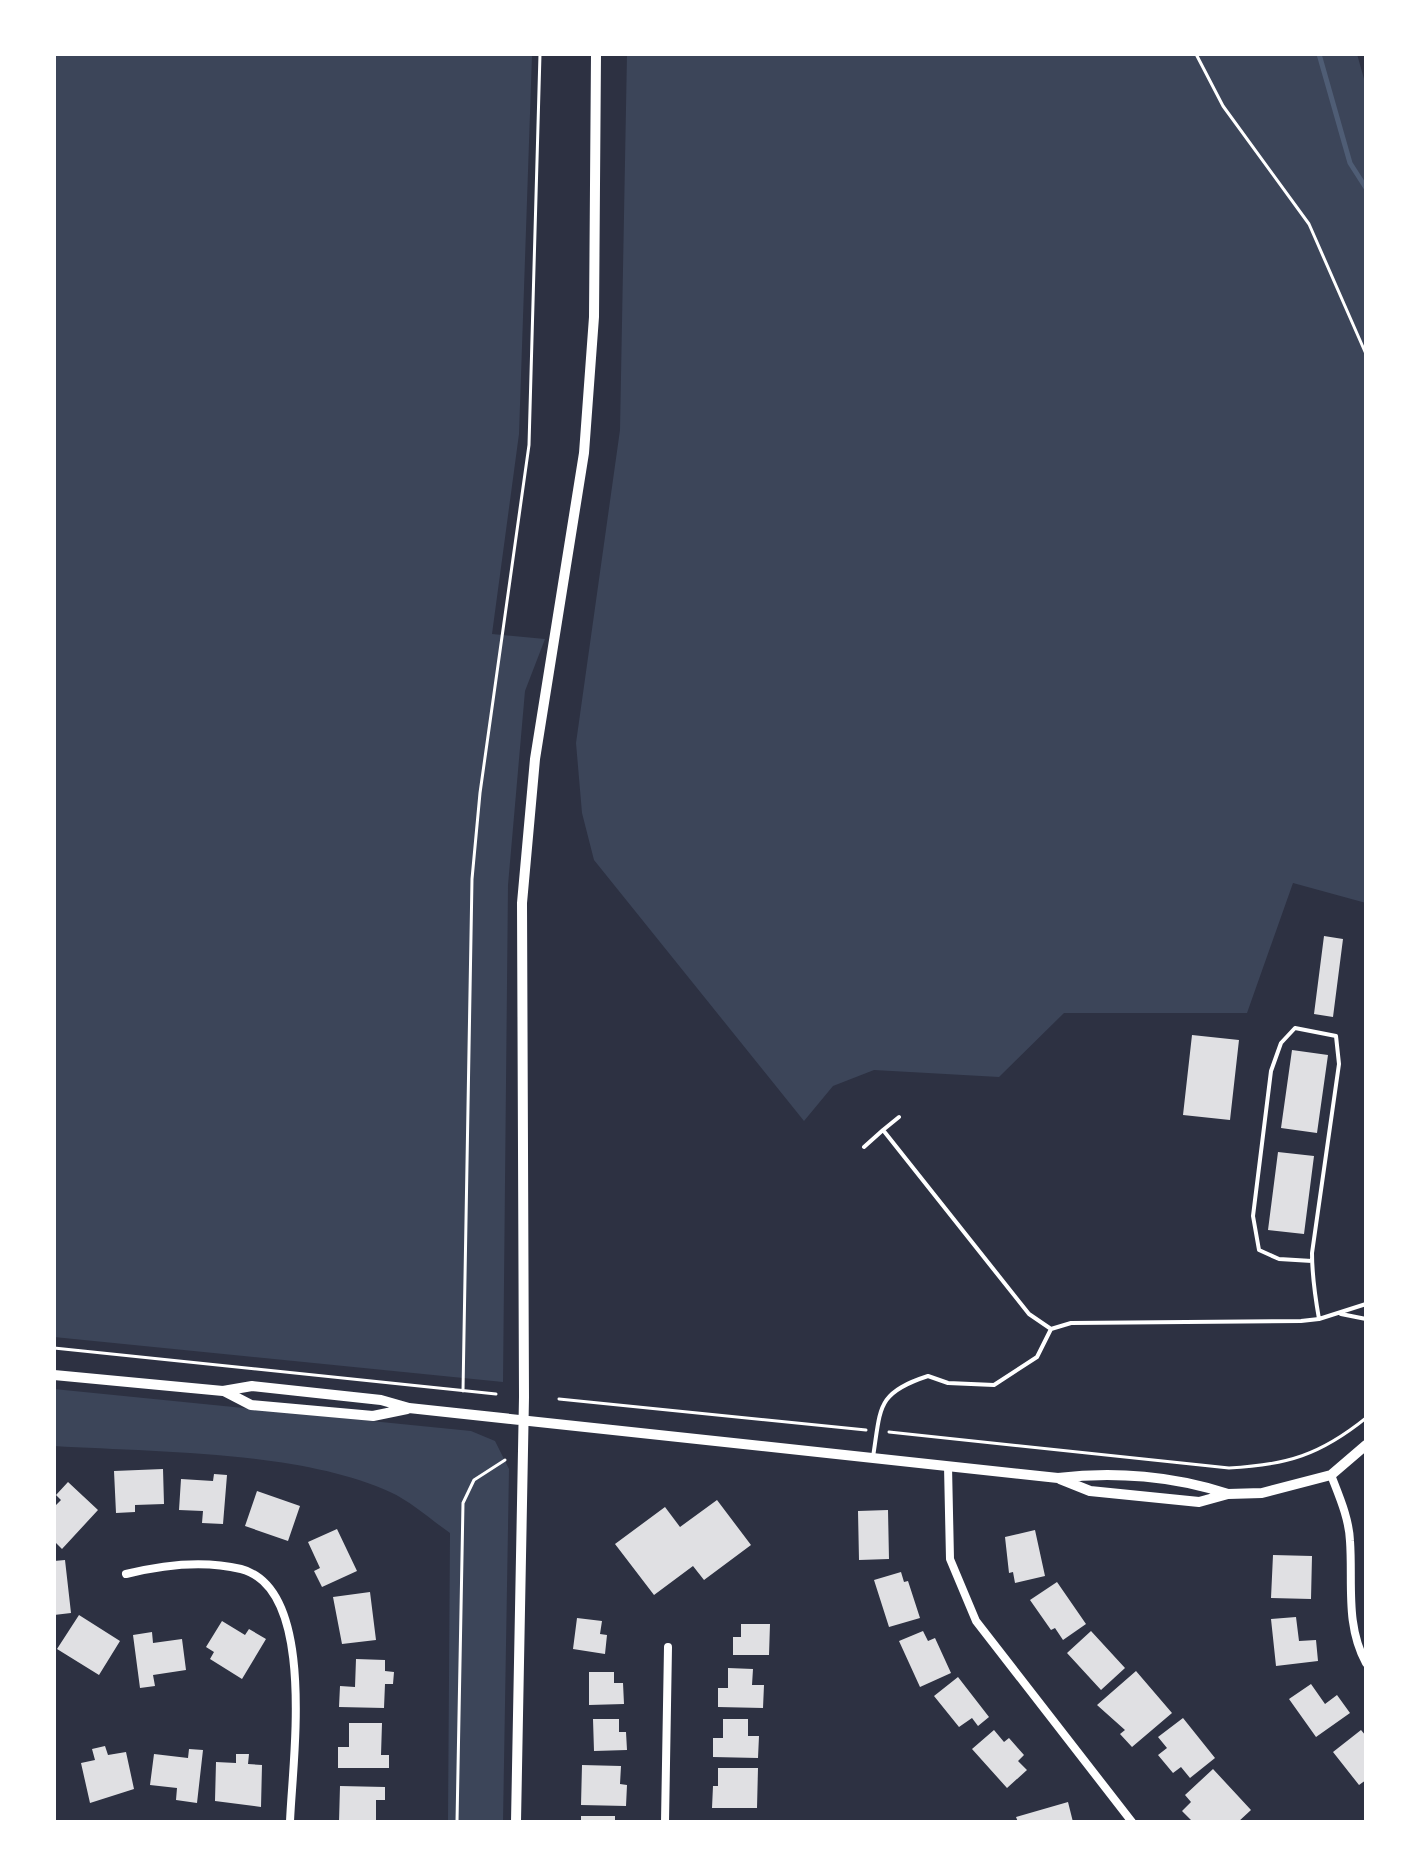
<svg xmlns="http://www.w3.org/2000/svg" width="1420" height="1876" font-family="'Asap Condensed',sans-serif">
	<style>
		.green { fill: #3c4559 }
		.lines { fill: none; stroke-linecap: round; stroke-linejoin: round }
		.stream { stroke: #4f5d75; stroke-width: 5 }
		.building { fill: #e0e0e3 }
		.path { stroke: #fff; stroke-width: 3 }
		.service { stroke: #fff; stroke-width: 4 }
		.minor { stroke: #fff; stroke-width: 8 }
		.tertiary { stroke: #fff; stroke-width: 10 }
	</style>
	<rect width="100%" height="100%" fill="#2d3142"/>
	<path class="green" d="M54,54L532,55L519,434L492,634L545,639L525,691L508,885L503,1382L54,1337Z
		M627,54H1357L1366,86V903L1293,883L1247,1013H1064L999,1077L874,1070L833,1086L804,1121L594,860L582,813L576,743L620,430Z
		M54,1389L471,1431L495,1441L509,1469L503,1822H448L450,1533C431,1520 412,1502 390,1492C300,1451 154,1452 54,1446Z"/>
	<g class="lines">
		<path class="stream" d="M1319,54L1350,163L1366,188"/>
	</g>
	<path class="building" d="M1324,936L1343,939L1333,1017L1314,1014Z
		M1192,1035L1239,1040L1230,1120L1183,1115Z
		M1292,1050L1328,1055L1317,1133L1281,1128Z
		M1278,1152L1314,1156L1304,1234L1268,1230Z
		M163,1469L164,1504L135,1505V1512L116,1513L114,1471Z
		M214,1474L227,1475L223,1524L202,1523L203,1511L179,1510L181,1479L213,1481Z
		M68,1482L98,1510L62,1549L54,1541V1507L61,1500L56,1495Z
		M257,1491L300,1506L288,1541L245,1526Z
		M717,1500L751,1545L704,1580L693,1566L654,1595L615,1544L665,1507L680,1527Z
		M888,1510L889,1559L859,1560L858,1511Z
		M337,1529L357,1571L322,1587L314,1571L320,1568L308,1542Z
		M1035,1530L1045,1576L1015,1583L1013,1572L1009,1573L1005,1537Z
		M1273,1555L1312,1556L1311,1599L1271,1598Z
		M65,1560L71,1613L54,1615V1561Z
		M901,1572L904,1582L908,1581L920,1618L889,1627L874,1580Z
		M1057,1582L1086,1624L1063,1640L1055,1628L1051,1630L1030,1600Z
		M370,1592L376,1640L342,1644L333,1597Z
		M79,1615L120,1641L99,1675L57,1649Z
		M1296,1617L1299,1641L1316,1640L1318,1661L1276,1666L1271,1619Z
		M577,1618L602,1621L600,1634L607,1635L605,1654L573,1649Z
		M222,1621L245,1635L249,1629L266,1639L242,1679L210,1659L214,1652L206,1647Z
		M741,1624H770L769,1655H733V1637H741Z
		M923,1631L928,1641L935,1638L951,1673L920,1687L899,1641Z
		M1091,1631L1125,1668L1101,1690L1067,1653Z
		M152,1632L153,1643L182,1639L186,1670L153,1675L155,1686L140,1688L133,1635Z
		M356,1659L385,1660V1671L394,1672L393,1684H385L384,1708L339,1707L340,1686L355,1687Z
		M728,1668L753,1669L752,1685H764L763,1708L718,1707V1688H728Z
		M1136,1671L1172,1713L1132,1747L1120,1734L1125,1730L1097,1705Z
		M589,1672H614V1683H623L624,1704L589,1705Z
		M958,1677L989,1717L978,1726L972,1718L959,1727L934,1696Z
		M1311,1684L1325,1704L1337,1695L1350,1713L1316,1737L1289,1699Z
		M1183,1718L1215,1758L1190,1778L1181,1767L1173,1773L1158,1755L1167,1748L1158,1737Z
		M593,1719H619V1732H626L627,1750L594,1751Z
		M723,1719H748V1736H759L758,1758L713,1757V1738H723Z
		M349,1723H382L381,1755H389V1768H338V1747H349Z
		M994,1730L1004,1742L1009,1738L1024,1755L1018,1761L1027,1770L1007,1788L972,1749Z
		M1361,1730L1366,1736V1780L1359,1785L1333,1752Z
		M105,1746L108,1755L126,1752L134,1789L90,1803L81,1763L95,1760L92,1749Z
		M189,1749L203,1750L197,1803L176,1800L177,1788L150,1785L154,1754L188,1758Z
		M236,1754H249L248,1764L262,1765L261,1807L215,1801L216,1762L236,1763Z
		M582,1765L621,1766L620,1784L627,1785L626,1806L581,1805Z
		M718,1768H758L757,1808H712L713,1786H718Z
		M1213,1769L1251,1810L1238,1822H1193L1182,1811L1191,1802L1185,1795Z
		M340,1786L385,1787V1800H376V1822H339Z
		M1068,1802L1073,1822H1018L1016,1817Z
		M581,1816H615V1822H581Z"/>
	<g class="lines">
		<path class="path" d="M1196,54L1223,106L1309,224L1366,354
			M54,1348L496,1394
			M463,1391L472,879L480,793L529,445L540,54
			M559,1399L866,1430
			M889,1432L1229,1468C1287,1465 1320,1455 1366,1418
			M457,1822L463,1503L474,1480L505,1460"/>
		<path class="service" d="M883,1130L899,1117
			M864,1147L883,1130L1029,1314L1051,1329
			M1312,1261L1279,1259L1259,1250L1253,1216L1271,1071L1281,1043L1295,1028L1336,1036L1339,1064L1312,1253C1312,1276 1315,1296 1319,1319
			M1341,1314L1366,1319
			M873,1457C881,1407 876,1393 928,1376L948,1383L994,1385L1037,1357L1051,1329L1071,1323L1301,1321L1319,1319L1366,1304"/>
		<path class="minor" d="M948,1466L950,1559L976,1621L1132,1822
			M1331,1475C1339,1496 1349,1518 1350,1541C1353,1582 1345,1625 1366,1663
			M126,1574C162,1565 204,1560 241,1569C318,1589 292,1763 290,1822
			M665,1822L668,1647"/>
		<path class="tertiary" d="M54,1375L223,1391L252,1386L381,1400L409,1408L1058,1478C1114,1471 1175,1476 1228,1494
			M224,1391L251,1405L373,1416L407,1409
			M1060,1479L1090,1491L1199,1502L1228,1494L1262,1493L1331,1475L1366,1445
			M516,1822L524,1397L522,903L535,759L584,453L594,317L596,54"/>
	</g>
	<rect width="1420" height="1876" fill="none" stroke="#ffffff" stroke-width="112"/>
</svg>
